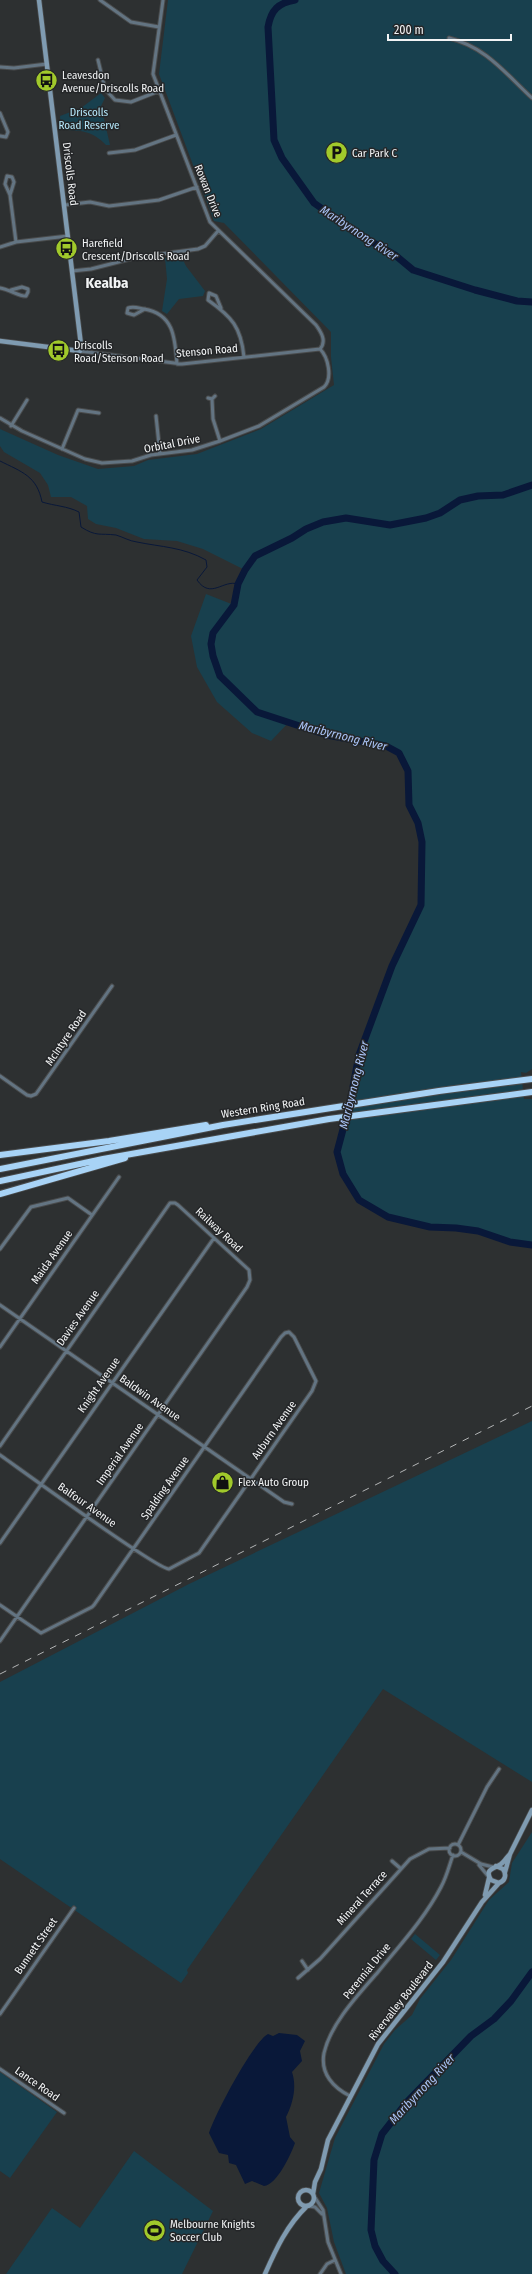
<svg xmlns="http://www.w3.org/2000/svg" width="532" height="2274" font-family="'Fira Sans Condensed',sans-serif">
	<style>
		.green { fill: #18404e }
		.water { fill: #091839 }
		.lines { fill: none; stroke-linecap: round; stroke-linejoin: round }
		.stream { stroke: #091839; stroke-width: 1 }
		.river { stroke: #091839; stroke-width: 7 }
		.street-casing { stroke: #494b4c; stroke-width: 5 }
		.secondary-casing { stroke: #494b4c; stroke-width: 6 }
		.highway-casing { stroke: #494b4c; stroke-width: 8 }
		.street { stroke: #637482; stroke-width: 3 }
		.secondary { stroke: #7f9bb1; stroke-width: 4.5 }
		.highway { stroke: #a8d3f6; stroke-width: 6 }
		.rail { stroke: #b3b5b6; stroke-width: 1; stroke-dasharray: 7 7; stroke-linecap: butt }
		.labels { text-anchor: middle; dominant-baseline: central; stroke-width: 3; stroke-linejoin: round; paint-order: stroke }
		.poi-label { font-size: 11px; fill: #f2f4f5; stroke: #242628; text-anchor: start }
		.park-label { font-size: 11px; fill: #b4e7fa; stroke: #242628 }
		.street-label { font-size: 11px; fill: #f2f4f5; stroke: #242628 }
		.water-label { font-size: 12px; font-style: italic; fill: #a9c3f6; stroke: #242628 }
		.district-label { font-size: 15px; font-weight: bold; fill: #f2f4f5; stroke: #242628 }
	</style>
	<rect width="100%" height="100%" fill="#2d3031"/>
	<path class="green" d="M168,0H532V1069L526,1073L521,1072L524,1099H532V1245L510,1242L478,1231L456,1228L430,1227L388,1217L359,1200L343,1174L337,1152L350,1103L359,1055L392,966L421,905L422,842L418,823L409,805L408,771L399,753L386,746L327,735L290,721L271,741L252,733L217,702L197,667L191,636L206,594L234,605L238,584L245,570L203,549L177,541L144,539L116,528L96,524L88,519L87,506L71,497H51L48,485L40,473L4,452L0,446V429L58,455L98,469L134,466L148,460L197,454L261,429L334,385L331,357V332L224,223L214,221L159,74Z
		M101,93L105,98L101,106L110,145H106C93,131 80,130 61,130L60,116L81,108Z
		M181,256L186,266L205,291L203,296L179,299L167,314L162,311L167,279L165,258Z
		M532,1421V1782L383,1689L187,1970L188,1973L181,1983L0,1859V1682L189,1584Z
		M532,1832V2274H346L334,2242L327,2208L319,2193L335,2138L384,2044L395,2030L412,2015L420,1999L451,1960L489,1900L509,1882L512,1863Z
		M415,1934L440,1955L436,1960L411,1939Z
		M0,2072L57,2112L10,2178L0,2171Z
		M134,2151L213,2211L182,2274H6L52,2208L80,2228Z"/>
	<path class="water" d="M279,2033L297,2035L305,2041L300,2051L302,2061L292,2072C297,2087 293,2103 286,2117L290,2137L295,2143C291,2154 277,2185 264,2186L252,2181L245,2184L236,2165L229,2163L228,2155L219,2153L209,2133C215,2114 253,2042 268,2034L273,2036Z"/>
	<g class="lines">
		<path class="stream" d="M0,461C22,472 37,476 42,502C55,506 67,506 79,512L81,527C97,537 99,533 116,535C123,537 129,541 137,542C161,547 183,547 206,560L207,567L197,580C211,600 223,579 238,584"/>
		<path class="river" d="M295,0C278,3 271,10 268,27L274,140L282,158L314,203L358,234L395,255L413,270L475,290L517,301L532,302
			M532,485L503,495L478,496L460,500L440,513L426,518L390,525L346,518L323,522L306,529L292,538L255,556L245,570L238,584L234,605L213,633L211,644L213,656L220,676L257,712L327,735L386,746L399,753L408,771L409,805L418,823L422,842L421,905L392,966L359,1055L350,1103L337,1152L343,1174L359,1200L388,1217L430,1227L456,1228L478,1231L510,1242L532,1245
			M395,2274L383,2261L375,2246L371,2230L374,2160L382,2134L407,2102L471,2036L494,2019L511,2001L532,1972"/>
		<defs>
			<path id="street" d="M100,0L131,22L159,27
				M163,0L153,74L210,222L316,325C321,332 327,341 320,349
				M449,38C486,47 505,73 532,98
				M98,60L105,89L115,100L131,102L159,91
				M0,67L14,68L47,64
				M0,113L8,132L6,137L0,136
				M109,153L135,150L176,135
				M10,195L14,182L12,177L7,176L5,184L10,195L16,242
				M65,205L90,202L109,206L159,200L197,187
				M0,247L16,242L68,236
				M72,271L91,269L138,257L198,249L205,246L218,231
				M0,288C8,289 21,297 26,296L28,292V289L22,287L11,290
				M221,308L216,296L209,293L208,300C232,317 241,327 244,357
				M145,309L134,315L127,313L128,308C134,306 138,308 144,309C174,314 175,338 177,364
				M80,351L182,364L320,349
				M208,398L212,399L215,396
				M212,399L213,419L220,441
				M156,416L160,454
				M0,418L22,431L85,459L102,463L132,461L151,455L192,450L220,441L259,426L324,387C333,378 328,357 320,349
				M11,426L27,400
				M62,449L78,410L99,413
				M0,1076L27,1095L31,1096L36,1094L112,986
				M0,1249L31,1207L68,1198L92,1215
				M0,1305L284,1502L292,1504
				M0,1347L119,1177
				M0,1446L170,1203H175L178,1205L249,1270L250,1280L247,1287L0,1641
				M0,1455C20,1469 158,1570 169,1569L199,1553L312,1391L316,1381L294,1337L289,1332L285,1333L281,1337C218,1427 156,1516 94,1605L92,1607L41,1633L0,1605
				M0,1543L214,1238
				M449 1850a6 6 0 1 1 12 0a6 6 0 1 1-12 0Z
				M458,1845L487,1787L499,1769
				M461,1852L481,1864L493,1867
				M392,1861L400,1868
				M479,1865L488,1876
				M302,1961L308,1970
				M298,1978L320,1959L410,1859L429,1849L450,1848
				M0,2014L74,1908
				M0,2069L64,2113
				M350,2096C334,2088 320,2074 324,2053C331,2023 358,1995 378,1972C400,1945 425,1918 441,1887C447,1876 449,1866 453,1855
				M314,2196L323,2210L328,2242L341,2274
				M309,2206L315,2207L322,2214
				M320,2274L327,2264L335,2260"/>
			<path id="secondary" d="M0,341L80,351L81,345L39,0
				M496,1866L503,1869C507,1875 505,1881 499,1883L491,1880C484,1869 494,1869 501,1864C504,1862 507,1857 510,1854
				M505,1872L510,1854L532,1810
				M485,1895L489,1878
				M298 2198a8 8 0 1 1 16 0a8 8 0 1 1-16 0Z
				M313,2194L315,2182L321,2169L328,2140L378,2044L443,1962L482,1902L499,1883
				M265,2274C276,2249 287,2225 307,2206"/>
			<path id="highway" d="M0,1155L109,1141L206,1125
				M0,1169L223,1125L439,1091L532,1079
				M0,1181L103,1159L329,1119L532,1092
				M0,1194L125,1158"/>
		</defs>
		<use href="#street" class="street-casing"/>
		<use href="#secondary" class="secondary-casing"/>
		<use href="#highway" class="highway-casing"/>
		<use href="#street" class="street"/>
		<use href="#secondary" class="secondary"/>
		<use href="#highway" class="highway"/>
		<path class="rail" d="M0,1674L532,1406"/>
	</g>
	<defs>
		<symbol id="bus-disc" viewBox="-11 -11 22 22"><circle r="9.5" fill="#a1c92b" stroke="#242628"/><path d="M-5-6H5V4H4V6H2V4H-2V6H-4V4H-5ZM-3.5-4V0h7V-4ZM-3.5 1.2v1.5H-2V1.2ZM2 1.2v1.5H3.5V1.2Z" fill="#111"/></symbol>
		<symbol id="parking-disc" viewBox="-11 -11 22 22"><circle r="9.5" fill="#a1c92b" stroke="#242628"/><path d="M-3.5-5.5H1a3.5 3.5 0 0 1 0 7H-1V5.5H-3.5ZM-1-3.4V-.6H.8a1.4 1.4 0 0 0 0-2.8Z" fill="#111"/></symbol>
		<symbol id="shop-disc" viewBox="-11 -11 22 22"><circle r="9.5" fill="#a1c92b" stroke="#242628"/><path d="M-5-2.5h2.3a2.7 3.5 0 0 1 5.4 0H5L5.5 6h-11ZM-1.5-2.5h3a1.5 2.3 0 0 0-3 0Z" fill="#111"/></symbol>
		<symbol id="stadium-disc" viewBox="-11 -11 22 22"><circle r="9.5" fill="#a1c92b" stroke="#242628"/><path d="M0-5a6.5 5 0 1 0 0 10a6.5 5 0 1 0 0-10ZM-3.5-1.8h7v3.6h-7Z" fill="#111"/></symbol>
	</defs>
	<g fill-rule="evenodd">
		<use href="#bus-disc" x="34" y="68" width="25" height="25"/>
		<use href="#parking-disc" x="324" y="140" width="25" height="25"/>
		<use href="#bus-disc" x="54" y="236" width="25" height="25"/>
		<use href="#bus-disc" x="46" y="338" width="25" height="25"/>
		<use href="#shop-disc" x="210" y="1470" width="25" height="25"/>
		<use href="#stadium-disc" x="142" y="2218" width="25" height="25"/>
	</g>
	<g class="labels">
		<g class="poi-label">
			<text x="62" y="75">Leavesdon<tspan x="62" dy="13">Avenue/Driscolls Road</tspan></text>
			<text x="352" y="153">Car Park C</text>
			<text x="82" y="243">Harefield<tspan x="82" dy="13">Crescent/Driscolls Road</tspan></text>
			<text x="74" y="345">Driscolls<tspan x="74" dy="13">Road/Stenson Road</tspan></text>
			<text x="238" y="1482">Flex Auto Group</text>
			<text x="170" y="2224">Melbourne Knights<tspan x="170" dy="13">Soccer Club</tspan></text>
		</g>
		<g class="park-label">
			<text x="89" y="112">Driscolls<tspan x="89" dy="13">Road Reserve</tspan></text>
		</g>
		<g class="street-label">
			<text transform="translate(70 174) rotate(83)">Driscolls Road</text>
			<text transform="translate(208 191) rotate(68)">Rowan Drive</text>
			<text transform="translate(207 351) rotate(-5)">Stenson Road</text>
			<text transform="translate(172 444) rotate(-11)">Orbital Drive</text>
			<text transform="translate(66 1038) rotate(-56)">McIntyre Road</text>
			<text transform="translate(263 1108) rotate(-9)">Western Ring Road</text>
			<text transform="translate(219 1230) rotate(43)">Railway Road</text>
			<text transform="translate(52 1257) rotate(-55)">Maida Avenue</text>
			<text transform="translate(78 1318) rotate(-55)">Davies Avenue</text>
			<text transform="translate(99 1385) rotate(-55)">Knight Avenue</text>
			<text transform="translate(150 1398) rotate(35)">Baldwin Avenue</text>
			<text transform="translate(274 1430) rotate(-55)">Auburn Avenue</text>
			<text transform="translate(120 1454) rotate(-55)">Imperial Avenue</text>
			<text transform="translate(165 1488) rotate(-55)">Spalding Avenue</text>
			<text transform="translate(87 1505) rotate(35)">Balfour Avenue</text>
			<text transform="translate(362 1898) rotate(-48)">Mineral Terrace</text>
			<text transform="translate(36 1946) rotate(-55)">Bunnett Street</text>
			<text transform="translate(367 1971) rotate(-51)">Perennial Drive</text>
			<text transform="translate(401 2001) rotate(-52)">Rivervalley Boulevard</text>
			<text transform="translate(37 2084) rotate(35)">Lance Road</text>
		</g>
		<g class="water-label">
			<text transform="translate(359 233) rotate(33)">Maribyrnong River</text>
			<text transform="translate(343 736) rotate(14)">Maribyrnong River</text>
			<text transform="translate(354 1085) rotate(-76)">Maribyrnong River</text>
			<text transform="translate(422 2089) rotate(-47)">Maribyrnong River</text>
		</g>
		<g class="district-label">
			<text x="107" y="283">Kealba</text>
		</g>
	</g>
	<path d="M388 34v6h123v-6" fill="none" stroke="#f2f4f5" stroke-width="2"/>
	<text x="394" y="34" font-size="12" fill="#f2f4f5" stroke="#242628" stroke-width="3" paint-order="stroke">200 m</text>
</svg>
